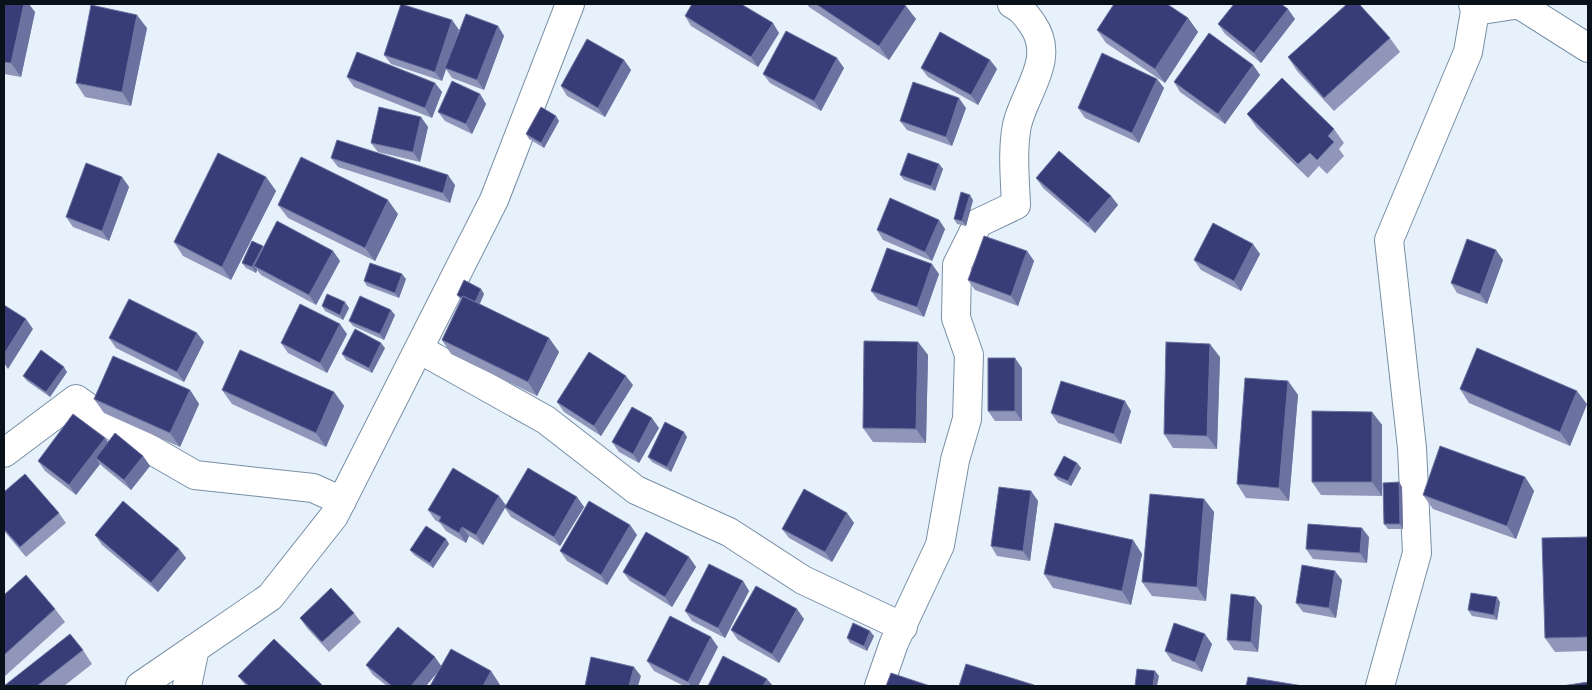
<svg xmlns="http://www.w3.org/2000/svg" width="1592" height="690" font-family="Roboto,sans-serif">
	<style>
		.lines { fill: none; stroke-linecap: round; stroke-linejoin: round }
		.minor-casing { stroke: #788fa6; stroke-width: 30 }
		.minor { stroke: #fff; stroke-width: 28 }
		.wall { fill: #9096b9 }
		.shaded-wall { fill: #6c729f }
		.building { fill: #383c77; stroke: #6c729f }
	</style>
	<rect width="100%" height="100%" fill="#e7f1fb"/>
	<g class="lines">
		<defs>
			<path id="minor" d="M1520,5L1588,48
				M1475,11L1521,4
				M419,349L546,420L636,490L729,532L803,580L903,627
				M4,453L76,399L129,437L195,475L313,488L342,501
				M140,686L270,597L334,516L494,200L570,4
				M187,686L195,648
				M879,686L894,643L940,545L955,460L967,419L969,355L956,318L957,265L978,223L1016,205C1015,179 1012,151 1017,125C1025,91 1056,59 1033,25C1026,15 1022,9 1012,4
				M1380,686L1417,553L1412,448L1389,240L1468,52L1475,11L1473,4"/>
		</defs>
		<use href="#minor" class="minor-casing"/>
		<use href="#minor" class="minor"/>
	</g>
	<path class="wall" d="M4,4L35,12L21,77L4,74Z
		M807,4H903L916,19L889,60L809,7Z
		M685,16L779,33L758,67L691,26Z
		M1188,18L1198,32L1165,83L1106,43L1097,30Z
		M1295,19L1261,63L1225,34L1218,24Z
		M452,20L459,30L453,49L498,26L504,36L484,90L452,78L446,69L442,81L391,64L384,55Z
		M147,28L131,106L85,97L76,83Z
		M1390,38L1400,52L1334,111L1297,71L1288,57Z
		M624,60L631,70L605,117L567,96L561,86Z
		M990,60L997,69L978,105L928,77L921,68Z
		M1253,65L1260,75L1225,124L1180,92L1174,82Z
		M844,68L821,111L770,83L763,74Z
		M347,77L435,83L442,92L432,118L354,87Z
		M1157,79L1164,88L1139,143L1085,118L1078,108Z
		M480,94L486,104L472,134L445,121L438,112Z
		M966,108L952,146L907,130L900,121Z
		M1247,114L1334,129L1344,143L1339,149L1344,156L1327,174L1319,166L1308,178L1257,128Z
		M421,117L428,127L420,162L378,152L371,143Z
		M559,121L544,148L529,139L526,134Z
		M331,158L455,185L450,203L338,167Z
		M939,164L943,169L935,191L904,180L900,175Z
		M122,177L129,187L109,241L73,227L66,217Z
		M266,177L276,191L231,280L183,256L174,242Z
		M1036,178L1111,196L1118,205L1095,233L1043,188Z
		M973,200L966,226L957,224L954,219Z
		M278,205L398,214L375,261L288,218Z
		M939,220L945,229L932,261L883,240L877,230Z
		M264,248L333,251L340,261L316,305L261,275L257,270L256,273L246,268L242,263Z
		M1027,251L1034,261L1018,306L975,290L968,280Z
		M1260,254L1241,291L1201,270L1194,260Z
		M1503,260L1487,304L1457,293L1451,283Z
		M939,274L924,317L878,300L871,291Z
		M406,279L399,298L367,286L364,281Z
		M481,289L484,294L480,304L549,338L559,352L537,396L451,354L442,340L461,300L457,295Z
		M322,306L349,308L343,320L325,311Z
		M395,315L384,340L353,326L349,321Z
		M347,334L327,373L288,353L281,343Z
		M109,338L204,342L184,382L116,348Z
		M918,342L928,355L926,443L873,442L863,428Z
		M385,348L372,373L346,360L342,354Z
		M1220,357L1217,449L1173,448L1164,434Z
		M1022,368V421H995L988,411Z
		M67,372L50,397L27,381L23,376Z
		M1288,381L1298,395L1289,501L1246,498L1237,484Z
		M633,385L601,436L564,412L557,402Z
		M1460,389L1587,404L1570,446L1469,403Z
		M190,390L199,404L180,447L104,413L94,399Z
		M222,390L334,392L344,406L326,447L232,404Z
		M1131,411L1121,444L1058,423L1051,413Z
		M1372,412L1382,425V496L1321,495L1312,482Z
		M659,428L639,463L619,452L612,442Z
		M687,437L671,472L652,462L648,457Z
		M105,438L108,442L143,456L150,466L131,490L103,467L100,464L76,495L45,471L38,461Z
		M1077,463L1081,468L1071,486L1058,480L1054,475Z
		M1525,477L1534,491L1516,539L1433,509L1423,495Z
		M1399,482L1402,487L1403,529H1388L1384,524Z
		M1031,491L1038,501L1030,561L997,556L991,546Z
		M4,492L59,513L66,523L26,557L4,531Z
		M499,496L506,505L577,497L584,507L560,546L511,517L505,508L483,545L469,536L466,543L446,531L440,523L435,520L428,510Z
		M1204,499L1214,512L1206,601L1152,596L1142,582Z
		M847,513L854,523L832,562L789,538L782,529Z
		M630,525L637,535L607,585L567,561L560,551Z
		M95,535L179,549L186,558L158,592L102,545Z
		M1369,537L1367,563L1313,559L1306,549Z
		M1588,537V651L1555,652L1545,638Z
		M446,539L449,544L433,568L414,555L410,550Z
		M1133,540L1142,554L1131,605L1053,588L1044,574Z
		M689,557L696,567L672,607L630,581L623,572Z
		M1342,580L1336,618L1303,612L1296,603Z
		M743,581L749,591L725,638L692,621L685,611Z
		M4,595L55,609L65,622L4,677Z
		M1255,597L1262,606L1258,652L1234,650L1227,640Z
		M1500,602L1497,620L1472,616L1468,610Z
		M354,613L361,622L329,652L307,628L300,618Z
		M804,619L779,663L738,640L731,630Z
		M874,636L867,651L850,643L847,638Z
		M1212,644L1202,672L1172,661L1165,651Z
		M718,647L698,686H684L654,671L647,661Z
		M83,650L92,664L64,686H4Z
		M366,665L441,666L491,671L500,685V686H430L439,670L426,686H387L373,675Z
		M238,676L323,686H246Z"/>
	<path class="shaded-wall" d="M24,4H29L35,12L21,77L11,63Z
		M906,6L916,19L889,60L879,46Z
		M1288,9L1295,19L1261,63L1254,53Z
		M137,15L147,28L131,106L122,92Z
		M1188,18L1198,32L1165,83L1155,69Z
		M452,20L459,30L442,81L435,72Z
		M773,23L779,33L758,67L751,57Z
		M498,26L504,36L484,90L477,80Z
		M837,58L844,68L821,111L814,101Z
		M624,60L631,70L605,117L598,108Z
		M990,60L997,69L978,105L971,95Z
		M1253,65L1260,75L1225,124L1218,114Z
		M1157,79L1164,88L1139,143L1132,133Z
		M435,83L442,92L432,118L425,108Z
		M480,94L486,104L472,134L466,124Z
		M959,98L966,108L952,146L946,137Z
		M556,116L559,121L544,148L541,143Z
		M421,117L428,127L420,162L413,152Z
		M939,164L943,169L935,191L931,186Z
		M448,175L455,185L450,203L443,193Z
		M122,177L129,187L109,241L102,231Z
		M266,177L276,191L231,280L222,267Z
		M970,195L973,200L966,226L962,221Z
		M1111,196L1118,205L1095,233L1088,223Z
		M388,200L398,214L375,261L365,248Z
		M939,220L945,229L932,261L925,252Z
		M1253,244L1260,254L1241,291L1234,281Z
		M263,246L266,251L254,266L257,270L256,273L252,267Z
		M1496,250L1503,260L1487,304L1480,294Z
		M333,251L340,261L316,305L309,295Z
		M1027,251L1034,261L1018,306L1011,296Z
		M932,264L939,274L924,317L917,307Z
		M402,274L406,279L399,298L395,293Z
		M481,289L484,294L477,309L474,304Z
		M345,302L349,308L343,320L340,315Z
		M391,310L395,315L384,340L380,334Z
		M26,319L33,329L8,369L4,363V354Z
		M340,324L347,334L327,373L320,363Z
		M197,333L204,342L184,382L177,372Z
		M549,338L559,352L537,396L528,382Z
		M918,342L928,355L926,443L916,429Z
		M381,343L385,348L372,373L369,368Z
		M1210,344L1220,357L1217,449L1207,436Z
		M1015,358L1022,368V421L1015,411Z
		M64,367L67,372L50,397L46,392Z
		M626,376L633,385L601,436L594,426Z
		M1288,381L1298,395L1289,501L1279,488Z
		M190,390L199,404L180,447L170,433Z
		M1577,391L1587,404L1570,446L1560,432Z
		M334,392L344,406L326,447L316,433Z
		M1125,401L1131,411L1121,444L1114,434Z
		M1372,412L1382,425V496L1372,482Z
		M652,418L659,428L639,463L633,454Z
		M684,432L687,437L671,472L667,467Z
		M105,438L112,448L96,458L100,464L76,495L69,485Z
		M143,456L150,466L131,490L124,480Z
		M1077,463L1081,468L1071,486L1068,481Z
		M1525,477L1534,491L1516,539L1507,526Z
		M1399,482L1402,487L1403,529L1400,524Z
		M1031,491L1038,501L1030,561L1023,551Z
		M499,496L506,506L483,545L476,535Z
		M577,497L584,507L560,546L554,537Z
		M1204,499L1214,512L1206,601L1197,587Z
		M847,513L854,523L832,562L825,552Z
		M630,525L637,535L607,585L601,575Z
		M462,527L469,536L466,543L459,533Z
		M1362,528L1369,537L1367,563L1360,553Z
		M446,539L449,544L433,568L430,563Z
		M1133,540L1142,554L1131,605L1122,591Z
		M179,549L186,558L158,592L151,583Z
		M689,557L696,567L672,607L665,597Z
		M1335,571L1342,580L1336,618L1329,608Z
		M743,581L749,591L725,638L718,628Z
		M1255,597L1262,606L1258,652L1251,642Z
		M1497,597L1500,602L1497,620L1494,615Z
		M797,609L804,619L779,663L772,654Z
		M870,631L874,636L867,651L864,646Z
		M1205,634L1212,644L1202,672L1195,662Z
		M711,637L718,647L698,686H691L688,682Z
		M435,657L442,667L426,686H411Z
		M634,667L641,676L638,686H629Z
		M491,671L500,685V686H483Z
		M1155,671L1159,676L1157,686H1153Z
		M767,679L773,686H763Z"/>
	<path class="building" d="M4,4H24L11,63L4,62Z
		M401,4L452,20L435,72L384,55Z
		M692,4H741L773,23L751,57L685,16Z
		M816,4H903L906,6L879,46Z
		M1114,4H1167L1188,18L1155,69L1097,30Z
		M1234,4H1281L1288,9L1254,53L1218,24Z
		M1347,4H1359L1390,38L1324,98L1288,57Z
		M91,5L137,15L122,92L76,83Z
		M466,14L498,26L477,80L445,68Z
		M786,31L837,58L814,101L763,74Z
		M940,32L990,60L971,95L921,68Z
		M1209,33L1253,65L1218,114L1174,82Z
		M587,39L624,60L598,108L561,86Z
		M357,52L435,83L425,108L347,77Z
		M1102,53L1157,79L1132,133L1078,108Z
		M1282,78L1334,129L1328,136L1334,142L1317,160L1310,153L1298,164L1247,114Z
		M452,81L480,94L466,124L438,112Z
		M913,82L959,98L946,137L900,121Z
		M379,107L421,117L413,152L371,143Z
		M541,107L556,116L541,143L526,134Z
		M337,140L448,175L443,193L331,158Z
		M1059,151L1111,196L1088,223L1036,178Z
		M218,153L266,177L222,267L174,242Z
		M908,153L939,164L931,186L900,175Z
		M301,157L388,200L365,248L278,205Z
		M86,163L122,177L102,231L66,217Z
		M961,192L970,195L962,221L954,219Z
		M890,198L939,220L925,252L877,230Z
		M277,221L333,251L309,295L254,266Z
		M1213,223L1253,244L1234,281L1194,260Z
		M984,236L1027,251L1011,296L968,280Z
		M1467,239L1496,250L1480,294L1451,283Z
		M252,241L263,246L252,267L242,263Z
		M887,248L932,264L917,307L871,291Z
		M370,263L402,274L395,293L364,281Z
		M464,280L481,289L475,302L463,296L462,298L457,295Z
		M327,294L345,302L340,315L322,306Z
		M360,296L391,310L380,334L349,321Z
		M463,296L549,338L528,382L442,340Z
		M129,299L197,333L177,372L109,338Z
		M300,304L340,324L320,363L281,343Z
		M4,305L26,319L4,354Z
		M355,329L381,343L369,368L342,354Z
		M864,341L918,342L916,429L863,428Z
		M1166,342L1210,344L1207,436L1164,434Z
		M1477,348L1577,391L1560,432L1460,389Z
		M41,350L64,367L46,392L23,376Z
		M240,350L334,392L316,433L222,390Z
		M589,352L626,376L594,426L557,402Z
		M113,356L190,390L170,433L94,399Z
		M988,358H1015V411H988Z
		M1245,378L1288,381L1279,488L1237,484Z
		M1061,381L1125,401L1114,434L1051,413Z
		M632,407L652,418L633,454L612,442Z
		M1312,411L1372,412V482H1312Z
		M73,414L105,438L69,485L38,461Z
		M665,422L684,432L667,467L648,457Z
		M115,433L143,456L124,480L96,458Z
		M1440,446L1525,477L1507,526L1423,495Z
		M1064,456L1077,463L1068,481L1054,475Z
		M453,468L499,496L476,535L462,527L459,533L439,521L441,517L428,510Z
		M528,468L577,497L554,537L505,507Z
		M25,474L59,513L20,547L4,529V492Z
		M1399,482L1400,524H1384L1383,483Z
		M999,487L1031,491L1023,551L991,546Z
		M804,489L847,513L825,552L782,529Z
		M1150,494L1204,499L1197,587L1142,582Z
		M123,501L179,549L151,583L95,535Z
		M589,501L630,525L601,575L560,551Z
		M1055,523L1133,540L1122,591L1044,574Z
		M1308,524L1362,528L1360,553L1306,549Z
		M426,526L446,539L430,563L410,550Z
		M646,532L689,557L665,597L623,572Z
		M1588,537V637L1545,638L1542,538Z
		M709,564L743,581L718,628L685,611Z
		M1302,565L1335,571L1329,608L1296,603Z
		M26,575L55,609L4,655V595Z
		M756,586L797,609L772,654L731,630Z
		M331,588L354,613L322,642L300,618Z
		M1471,593L1497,597L1494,615L1468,610Z
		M1231,594L1255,597L1251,642L1227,640Z
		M670,616L711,637L688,682L647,661Z
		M853,623L870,631L864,646L847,638Z
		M1174,623L1205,634L1195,662L1165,651Z
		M398,627L435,657L411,686H392L366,665Z
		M70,634L83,650L37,686H4Z
		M274,639L323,686H249L238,676Z
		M451,649L491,671L483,686H430Z
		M723,656L767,679L763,686H708Z
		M591,657L634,667L629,686H585Z
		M966,664L1034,685V686H959Z
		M1137,669L1155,671L1153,686H1135Z
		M891,673L930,686H886Z
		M1248,677L1303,686H1246Z
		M1588,682V686H1562Z"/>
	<rect width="1592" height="690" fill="none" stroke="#09111a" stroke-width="10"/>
</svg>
